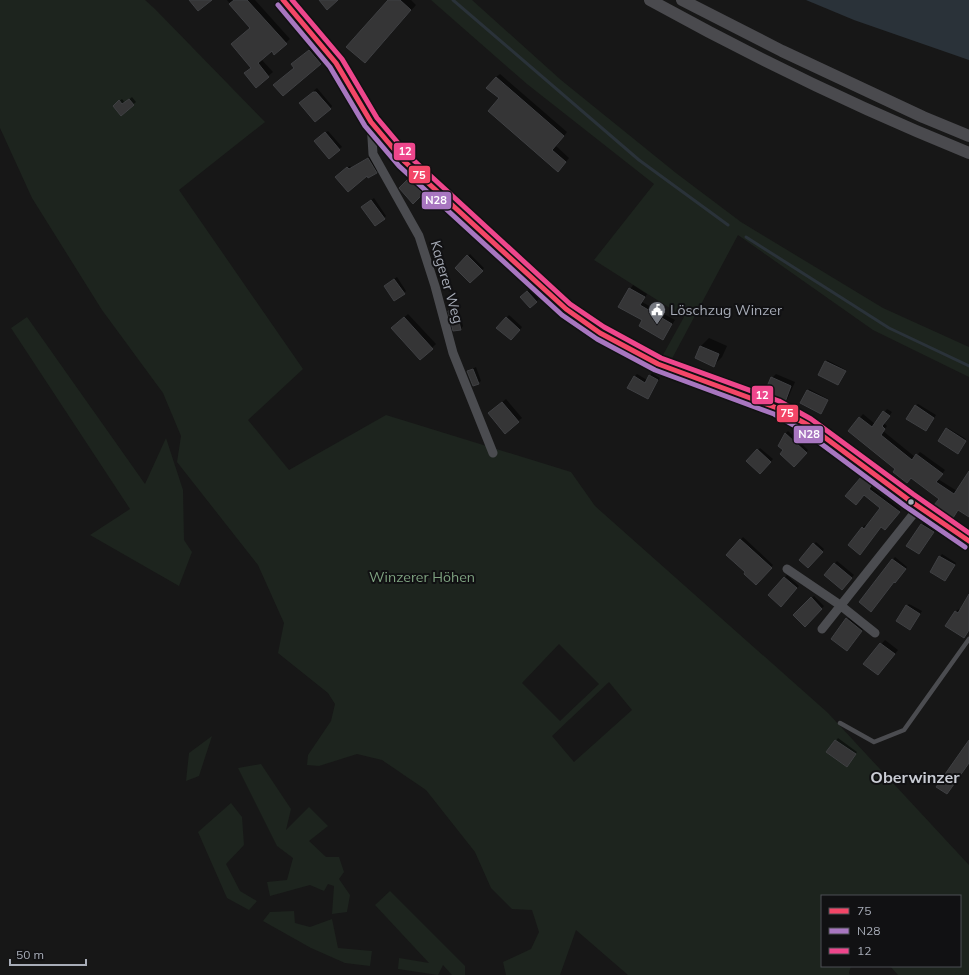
<svg xmlns="http://www.w3.org/2000/svg" width="969" height="975" font-family="Mulish,sans-serif">
	<style>
		.green { fill: #1d241e; fill-rule: evenodd }
		.water { fill: #2a3239 }
		.shadow { fill: #0007 }
		.lines { fill: none; stroke-linecap: round; stroke-linejoin: round }
		.stream { stroke: #2a3239; stroke-width: 3 }
		.building { fill: #353536; stroke: #3f4043 }
		.lane { stroke: #4b4c50; stroke-width: 4.5 }
		.street { stroke: #4b4c50; stroke-width: 9 }
		.secondary { stroke: #4a4a4e; stroke-width: 12 }
		.bus-1-casing { stroke: #111113; stroke-width: 8 }
		.bus-2-casing { stroke: #111113; stroke-width: 8 }
		.bus-3-casing { stroke: #111113; stroke-width: 8 }
		.bus-1 { stroke: #f34667; stroke-width: 5 }
		.bus-2 { stroke: #a876c0; stroke-width: 5 }
		.bus-3 { stroke: #ee468c; stroke-width: 5 }
		.bus-dot { fill: #a8adb8; stroke: #111113; stroke-width: 1.5 }
		.labels { text-anchor: middle; dominant-baseline: central; stroke-width: 4; stroke-linejoin: round; paint-order: stroke }
		.street-label { font-size: 14px; fill: #a8adb8; stroke: #111113 }
		.poi-label { font-size: 14px; fill: #a8adb8; stroke: #111113; text-anchor: start }
		.park-label { font-size: 14px; fill: #7fa381; stroke: #111113 }
		.quarter-label { font-size: 16px; font-weight: bold; fill: #c9ccd4; stroke: #111113 }
		.line-badge { stroke: #111113; stroke-width: 1.5 }
		.badge-label { font-size: 11px; text-anchor: middle; font-weight: bold; fill: #fff }
	</style>
	<rect width="100%" height="100%" fill="#171717"/>
	<path class="green" d="M0,0H145L155,9L265,122L179,190L303,369L248,420L289,470L386,415L571,472L595,506L828,713L969,865V975H898L890,966H960V896H822V966H851L849,973L850,975H628L576,930L560,975H506L503,962L531,949L539,932L532,910L512,909L491,888L475,852L426,790L382,760L357,754L319,766L307,765L308,755L331,721L335,704L328,693L278,653L284,623L258,565L177,462L181,436L163,393L102,310L32,198L0,128ZM559,644L599,684L560,721L522,683ZM609,682L632,710L574,762L552,736Z
		M431,0H472L561,80L676,173L741,222L883,308L969,347V377L873,330L738,235L667,368L658,364L684,317L594,260L654,184L527,84Z
		M27,317L145,484L166,438L183,490L184,540L192,552L179,586L90,535L130,509L11,328Z
		M212,736L199,776L186,781L189,753Z
		M261,764L291,809L286,830L309,807L328,826L309,841L326,857H339L344,872L339,879L350,895L347,912L332,914L334,886L328,884L324,891L310,885L270,896L267,882L287,880L293,858L277,846L238,768Z
		M231,803L242,817L244,845L226,864L240,891L257,901L249,910L227,898L198,832Z
		M390,891L465,966V975H452L443,965L438,975L398,969L399,958L429,963L375,905Z
		M294,911L295,923L310,927L332,919L338,948L372,951L370,966L345,963L311,948L263,921L270,912Z"/>
	<path class="water" d="M806,0H969V60L854,20Z"/>
	<path class="shadow" d="M227,0H255L290,39L274,53L272,50L261,59L273,72L256,86L252,67L251,28Z
		M389,0H411L416,5L370,57Z
		M311,48L323,61L320,64L295,68V62Z
		M500,74L567,132L556,146L569,158L562,167L500,98L496,77Z
		M317,88L332,106L330,109L303,100Z
		M132,97L136,102L121,114L117,103L122,99L125,103Z
		M328,131L342,147L339,149L318,139Z
		M371,156L378,169L376,172L368,175H339L350,166L352,168Z
		M411,178L424,191L413,203L401,188Z
		M374,198L386,216L384,218L365,205Z
		M470,254L484,268L470,282L456,268Z
		M397,277L406,291L404,293L387,284Z
		M633,285L647,294L642,302L675,320L663,339L643,320L619,306Z
		M530,289L539,299L530,307L522,297Z
		M458,307L463,326L461,329L449,312L451,309Z
		M408,314L436,344L420,359L393,328Z
		M509,315L522,327L514,337L498,327Z
		M709,338L727,346L722,357L714,365L701,346Z
		M827,360L846,370L838,384L819,374Z
		M476,367L481,381L478,383L468,371Z
		M652,373L660,378L648,398L634,377L637,374L647,380Z
		M776,374L795,382L787,400L783,404L772,378Z
		M809,389L828,399L822,412L802,403Z
		M506,399L522,418L518,421L493,410Z
		M918,404L936,415L926,430L915,406Z
		M887,409L892,412L884,423L887,426L883,431L915,457L920,452L945,470L938,479L957,491L969,472V516L959,509L956,513L940,498L849,431L863,414L875,424Z
		M948,428L966,439L958,452L947,429Z
		M788,431L808,450L794,466L784,450L785,434Z
		M760,448L773,459L760,472L748,461Z
		M864,476L873,483L870,486L901,509L887,527L881,526L849,545L863,527L865,525L867,527L882,508L864,493L862,478Z
		M924,522L935,529L919,553L908,546Z
		M743,537L773,565L756,583L747,572L727,555Z
		M816,542L824,549L811,565L800,560Z
		M942,554L956,563L945,580L940,557Z
		M895,557L907,567L897,579L860,602Z
		M837,561L854,575L844,586L825,575Z
		M787,575L799,586L781,605L769,595Z
		M814,596L824,606L805,625L795,615Z
		M969,596V630L964,637L955,612L959,609L961,610Z
		M909,604L922,611L912,626L907,606Z
		M851,615L865,626L851,646L832,639Z
		M885,640L898,650L882,670L865,663Z
		M838,738L857,752L849,763L836,741Z"/>
	<g class="lines">
		<path class="stream" d="M453,0L639,160L728,225
			M746,237L889,328L969,366"/>
	</g>
	<path class="building" d="M189,0H212L198,11Z
		M234,0H247L287,44L274,55L272,51L258,63L269,77L256,88L244,73L251,68L231,44L250,28L229,4Z
		M319,0H338L327,10Z
		M388,0H400L411,10L365,63L346,47Z
		M309,50L321,64L283,96L273,85L294,68L291,64Z
		M496,77L564,136L552,150L566,162L558,172L488,111L499,98L486,88Z
		M313,92H316L331,109L315,122L299,103Z
		M129,99L134,105L121,116L113,106L119,100L122,104Z
		M325,132L340,150L329,159L314,141Z
		M368,158L377,173L368,178L367,176L348,192L335,177L347,167L349,169Z
		M408,179L423,194L413,204L399,188Z
		M371,200L385,219L375,226L361,207Z
		M467,255L483,271L470,283L455,268Z
		M394,279L405,294L394,301L384,286Z
		M629,288L645,297L640,305L672,324L663,340L639,326L642,320L618,307Z
		M527,291L537,302L530,308L520,297Z
		M456,309L461,330L453,331L448,311Z
		M404,317L433,349L420,360L391,328Z
		M506,317L520,330L511,340L496,328Z
		M700,346L719,354L714,367L695,358Z
		M825,361L846,371L838,385L818,375Z
		M473,369L479,384L473,386L467,371Z
		M649,375L658,380L648,399L627,388L634,376L645,383Z
		M771,377L791,386L784,405L763,396Z
		M807,390L828,400L821,414L800,403Z
		M502,402L519,422L505,434L488,413Z
		M915,405L934,418L926,431L906,419Z
		M883,411L890,416L882,426L885,429L881,435L912,460L916,454L943,474L936,482L954,494L969,471V517L958,510L953,518L934,505L939,499L911,478L907,483L893,472L895,469L848,431L859,417L872,427Z
		M946,428L966,441L958,454L938,441Z
		M785,433L807,453L794,467L780,454L783,450L778,446Z
		M757,449L771,462L760,474L746,461Z
		M861,477L871,486L869,489L900,512L885,530L881,527L860,555L848,545L862,527L864,529L880,508L864,495L856,505L845,496Z
		M921,524L934,532L919,554L906,546Z
		M740,539L772,568L756,585L744,574L745,572L726,555Z
		M813,543L823,552L808,568L799,560Z
		M939,556L955,565L945,581L930,572Z
		M892,559L906,569L895,583L894,582L871,612L859,602Z
		M834,563L852,578L842,590L824,575Z
		M784,577L797,588L781,607L768,595Z
		M969,594V630L964,638L945,626L955,611L958,613Z
		M811,597L822,609L805,627L793,615Z
		M906,605L920,614L910,630L896,621Z
		M846,618L862,631L847,651L831,639Z
		M880,643L895,654L878,675L863,664Z
		M835,740L856,754L847,767L826,752Z
		M969,740V763L947,794L936,787Z"/>
	<g class="lines">
		<path class="lane" d="M840,723L874,742L904,730L969,639"/>
		<path class="street" d="M283,0L336,63L371,122L404,161L566,309L600,333L658,364L777,408L808,425L909,500L969,541
			M371,122L373,154L419,236L435,286L453,353L493,453
			M787,569L840,605L875,633
			M822,629L919,507"/>
		<path class="secondary" d="M650,0C753,57 860,109 969,153
			M682,0L782,51L923,117L969,136"/>
		<defs>
			<path id="bus-1" d="M283,0L336,63L371,122L404,161L566,309L600,333L658,364L777,408L808,425L909,500L969,541"/>
			<path id="bus-2" d="M278,5L330,67L365,126L399,166L562,315L597,339L655,370L774,414L804,431L905,506L965,547"/>
			<path id="bus-3" d="M292,0L342,59L377,118L409,156L570,304L604,327L661,358L779,401L811,419L913,494L969,533"/>
		</defs>
		<use href="#bus-1" class="bus-1-casing"/>
		<use href="#bus-2" class="bus-2-casing"/>
		<use href="#bus-3" class="bus-3-casing"/>
		<use href="#bus-1" class="bus-1"/>
		<use href="#bus-2" class="bus-2"/>
		<use href="#bus-3" class="bus-3"/>
	</g>
	<defs>
		<symbol id="civic-pin" viewBox="-11 -11 22 30"><path d="M0 17L-7.5 6A9.5 9.5 0 1 1 7.5 6Z" fill="#757880" stroke="#111113"/><path d="M-.6-6.5H3V-4.5H.6V-3L4-1V1h2V6H-6V1h2V-1L-.6-3ZM-1.2 2.5V6h2.4V2.5Z" fill="#fff"/></symbol>
	</defs>
	<g fill-rule="evenodd">
		<use href="#civic-pin" x="647" y="300" width="20" height="27"/>
	</g>
	<circle class="bus-dot" cx="911" cy="502" r="3.5"/>
	<g class="labels">
		<g class="street-label">
			<text transform="translate(447 282) rotate(74)">Kagerer Weg</text>
		</g>
		<g class="poi-label">
			<text x="670" y="310">Löschzug Winzer</text>
		</g>
		<g class="park-label">
			<text x="422" y="577">Winzerer Höhen</text>
		</g>
		<g class="quarter-label">
			<text x="915" y="777">Oberwinzer</text>
		</g>
	</g>
	<g class="line-badge">
		<rect x="393" y="142" width="23" height="19" rx="4" fill="#ee468c"/>
		<rect x="408" y="165" width="23" height="19" rx="4" fill="#f34667"/>
		<rect x="421" y="191" width="31" height="19" rx="4" fill="#a876c0"/>
		<rect x="751" y="385" width="23" height="20" rx="4" fill="#ee468c"/>
		<rect x="776" y="404" width="23" height="19" rx="4" fill="#f34667"/>
		<rect x="793" y="425" width="31" height="19" rx="4" fill="#a876c0"/>
	</g>
	<g class="badge-label">
		<text x="405" y="155">12</text>
		<text x="419" y="179">75</text>
		<text x="436" y="204">N28</text>
		<text x="762" y="399">12</text>
		<text x="787" y="417">75</text>
		<text x="809" y="438">N28</text>
	</g>
	<rect x="821" y="895" width="140" height="72" fill="#111113" stroke="#4d4f55"/>
	<rect x="829" y="908" width="20" height="6" fill="#f34667" stroke="#4d4f55"/>
	<text x="857" y="915" font-size="12" fill="#a8adb8">75</text>
	<rect x="829" y="928" width="20" height="6" fill="#a876c0" stroke="#4d4f55"/>
	<text x="857" y="935" font-size="12" fill="#a8adb8">N28</text>
	<rect x="829" y="948" width="20" height="6" fill="#ee468c" stroke="#4d4f55"/>
	<text x="857" y="955" font-size="12" fill="#a8adb8">12</text>
	<path d="M10 959v6h76v-6" fill="none" stroke="#a8adb8" stroke-width="2"/>
	<text x="16" y="959" font-size="12" fill="#a8adb8" stroke="#111113" stroke-width="3" paint-order="stroke">50 m</text>
</svg>
